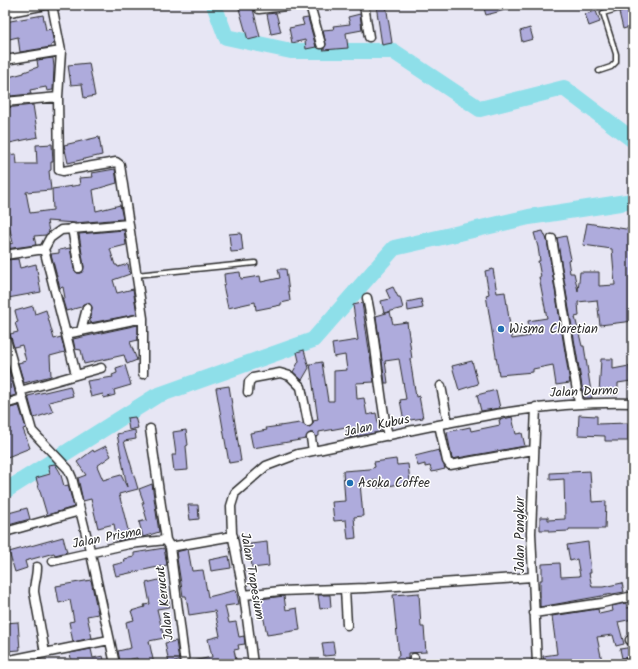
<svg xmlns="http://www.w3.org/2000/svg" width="638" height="669" font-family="Kalam,sans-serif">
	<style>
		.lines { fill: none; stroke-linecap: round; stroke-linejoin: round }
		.river { stroke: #8edfe9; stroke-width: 16 }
		.building { fill: #aeabdc; stroke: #2b2b2b }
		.lane-casing { stroke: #2b2b2b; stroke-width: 7 }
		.street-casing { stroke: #2b2b2b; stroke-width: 11 }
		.lane { stroke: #fff; stroke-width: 4 }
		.street { stroke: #fff; stroke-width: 8 }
		.poi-dot { fill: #1f6fb2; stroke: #fff; stroke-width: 1.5 }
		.labels { text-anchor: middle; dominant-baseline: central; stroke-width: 3; stroke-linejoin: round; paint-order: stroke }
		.poi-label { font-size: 13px; fill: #2b2b2b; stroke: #fff; text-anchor: start }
		.street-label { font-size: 13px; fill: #2b2b2b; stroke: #fff }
	</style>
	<rect width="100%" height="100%" fill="#e7e6f4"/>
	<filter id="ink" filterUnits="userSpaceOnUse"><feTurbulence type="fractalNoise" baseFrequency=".025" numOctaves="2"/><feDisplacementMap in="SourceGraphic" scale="8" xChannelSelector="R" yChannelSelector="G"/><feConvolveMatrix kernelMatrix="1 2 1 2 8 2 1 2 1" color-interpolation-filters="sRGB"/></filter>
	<g filter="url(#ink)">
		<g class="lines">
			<path class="river" d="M214,5L226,37L291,51H393L480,109L564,88L633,140
				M5,491L156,396L313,340L394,248L529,217L633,201"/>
		</g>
		<path class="building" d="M238,5H252L260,37L248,40Z
			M376,5H386L392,43L382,45Z
			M483,5H512L513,8L486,15Z
			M633,8V26L623,29L619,12Z
			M596,11L600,22L589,26L585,14Z
			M276,13L281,32L271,34L267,14Z
			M360,14L362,30L346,33L348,48L323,50L326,45L323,30L334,29L333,26L350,24L348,17Z
			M43,15L46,30L51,29L54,44L51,45V47L20,52L18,37L5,40V22Z
			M308,18L316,47L306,49L305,40L292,43L289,28L304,25L302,19Z
			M530,28L533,39L522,42L520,31Z
			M53,58L54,67L53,90L47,91L46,87L30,90L31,94L10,96L9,89L5,90V78L24,73V72L38,67L37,60Z
			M89,63L95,96L84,98L82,84L71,85L68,65Z
			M33,105L38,137L5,144V108Z
			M99,137L102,155L68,163L64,145Z
			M52,144L53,162H51V170L49,171L51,190L26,192L30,213L53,210L52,189L80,185L79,178L93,177L92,173L115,169L117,183L93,190L96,211L120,205L123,219L75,223L47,221L49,232L46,235L34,236L36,245L5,249V245L13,243L5,208V195H8L5,155L16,154L17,164H37L36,145Z
			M587,223L632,230L631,242H633V321L600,325L597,300L578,302L579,316L575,317L582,346H584L592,398H584L557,238L566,236L571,259L568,260L570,273H574L578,291L580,272H599V286L615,285L612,249L583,245Z
			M124,230L126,245L110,249L115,265H117L118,267L128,264L130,274L113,280L117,293L133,289L137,314L90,323L92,307L89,303L83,304L81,307L66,311L62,298H65L63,287L60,288L51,254L59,253V250L70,248L74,269L77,273H80L84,267L79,234Z
			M543,231L547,240L570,383L556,385L553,365L533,369V372L499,375L486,295L489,294L485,271L493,269L497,293L505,292L512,339L530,336L528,321L547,318L539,277H541L538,261H540L538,247L534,233Z
			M241,233L243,251L231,252L229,234Z
			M18,259L20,268L36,264L41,292L8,298L5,289V260Z
			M278,269H286L290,301L281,303V305L256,310L255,302L228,308L223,285L225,284L224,274L240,272L241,279L260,276L261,282L280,278Z
			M393,287L398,297H400L403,308L384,313L381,301L390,299L386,290Z
			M421,299L423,308L408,311L407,302Z
			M362,303L374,382L356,383L357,399L364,398L367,415L376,413L380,432L348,438L346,427L319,432V436L316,437L313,433H310L306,439L253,448L250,433L267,430L266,428L300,423L309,427L313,424V421L318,420L310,364L322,362L328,401H334V371L347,370L345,355L334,357L332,344L358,340L353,305Z
			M33,306L35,314L46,310L54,339L61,337L65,352L50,356L51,376L24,383L18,363L26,361L22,345L14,347L10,334L18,332L15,323L18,322L15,311Z
			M390,312L393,324L407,322L412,359H410L416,397L419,396L423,418L404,421L400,400L406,399L399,359L385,361L388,383H385L376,316Z
			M138,325V340L130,342L137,360L127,364L124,355L84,364L81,350L75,349L73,339Z
			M304,350L309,368L302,380L293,372L299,361L297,352Z
			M5,356L16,395L5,398Z
			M601,359H613V369L629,366L631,381L618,383V394H599Z
			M472,361L478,384L459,390L452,366Z
			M125,365L131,385L114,390L115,395L104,398L103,394L91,397L87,381L113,377L112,375L117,373L116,368Z
			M70,386L73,396L49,402L53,412L34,418L28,396Z
			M229,386L241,461L229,463L216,388Z
			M496,390L500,408L481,411L477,395Z
			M19,406L26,428L23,429L30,448L5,458V409Z
			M579,415L597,416V424L628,423V441H605V436L578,435Z
			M135,417L138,428L129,430L127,418Z
			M512,417L516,434L522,433L525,446L452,459L447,432L470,427L471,431L500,425L499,420Z
			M135,430L136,439L124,441L138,489L119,494L130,538L117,541L114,524L98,528L91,499L83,501L78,478L86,475L77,462L93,450L94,452L106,446L111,456L97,466L103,480L121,475L127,487L117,434Z
			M186,430L188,445L186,446L188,470L174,471L172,455H176L173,432Z
			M439,450L445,469L432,472L430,466L425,467V464L418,466L415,456Z
			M396,459L397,465L408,464L410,482L378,488L377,480L360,483L363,516L354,517L356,538L348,539L346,520L334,521L332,502L345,501L343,471L370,469L375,467L374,462Z
			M55,464L60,472L64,486L68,485L74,507L47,515L36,478L50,474L48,465Z
			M590,471L592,502L606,501L605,529H569V531L549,532V530H540V517H548V520L565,519L564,479L550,480V473Z
			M152,484L159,532L143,537L139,522L147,520L142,503H144L139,489Z
			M188,505H198L199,519L190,520Z
			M27,508L30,519L5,526V514Z
			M63,537L67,552L55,555L54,553L25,561L27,568L15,572L9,552Z
			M267,542L269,566L252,568L250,544Z
			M588,542L591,573H589L592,587H603L622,583L624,592L540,607V580H542V564L560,563L561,577L580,576L577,559L570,561L567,545Z
			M164,548L167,565L116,576L113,565L125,562L124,559L134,557V553Z
			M188,549L192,571L203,570L208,597L236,590L239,604L225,606L229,623L236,622L239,637L244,636L245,644L238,645L239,649L234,650L237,664H193V661L212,657L208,639L220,636L215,611L189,615L186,596H183L176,552Z
			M229,556L231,568L211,571L209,560Z
			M163,579L170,607L157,609L164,638L149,641L154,664H138L137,658L120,661L118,651L131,648L126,622L134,620L131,611L145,607L144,605L150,604L146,583Z
			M91,580L98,614L87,616L92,638L73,642L69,622L74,621L70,600L59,603L56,586Z
			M419,593L421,627H424L426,652L408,653V664H397V656H399L393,595Z
			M318,595H330L331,607L320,609Z
			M284,596L286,610L297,608L300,630L267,635L260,599Z
			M626,603L627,608L633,607V619L618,622L624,644L616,646L613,635L597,637L602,661L589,664H545L543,656L557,654L552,616L598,609L599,614L613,611L612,606Z
			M18,622L20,650L5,651V623Z
			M176,641L179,661L169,663L165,643Z
			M333,642L335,655L324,656L322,643Z
			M633,647V657L622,658L620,649Z
			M91,649L93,658L103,656L105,664H72L70,653Z"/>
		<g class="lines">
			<defs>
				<path id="lane" d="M599,71L611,67L616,62V54L603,13L632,5
					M136,275L255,263"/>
				<path id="street" d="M310,5L321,44
					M364,5L369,37
					M259,9L296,5
					M5,13L46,5
					M5,60L61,51
					M58,97L59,170L63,171L116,162L120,165L143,318V374
					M5,102L58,97L61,51L52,5
					M72,228L79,268
					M552,239L579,403
					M44,249L50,238L61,230L129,224
					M5,255L44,249L66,334L143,318
					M367,298C377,344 378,390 388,436
					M81,331L87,308
					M5,336L32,431L68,469L72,478L91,554L115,664
					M76,375L101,368
					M441,386L448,423
					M20,391L76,375L66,334
					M248,392L249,382L253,378L280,373L290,376L301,387L308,422
					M5,404L22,399
					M536,407L531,533L537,664
					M439,425L447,461L450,465L533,450
					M150,429L166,540L170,547L185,664
					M311,438L313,451
					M5,532L80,511
					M170,547L233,536
					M53,561L129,544L166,540
					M37,567C37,576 34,583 34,592L45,653
					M345,589L347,625
					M244,595L280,591L366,588L532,577
					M534,613L602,603L633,596
					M630,640L633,639
					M5,661L109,640
					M253,664L244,595L232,533L231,506L235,493L266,466L298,454C409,433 520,400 633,403
					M413,664L414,658
					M623,664L624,663"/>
			</defs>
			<use href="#lane" class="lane-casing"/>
			<use href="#street" class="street-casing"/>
			<use href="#lane" class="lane"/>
			<use href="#street" class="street"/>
		</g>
	</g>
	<g class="poi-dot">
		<circle cx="501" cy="329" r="4"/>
		<circle cx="350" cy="483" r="4"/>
	</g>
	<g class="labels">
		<g class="poi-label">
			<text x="509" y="329">Wisma Claretian</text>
			<text x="358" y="483">Asoka Coffee</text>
		</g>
		<g class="street-label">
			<text transform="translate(584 392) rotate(-2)">Jalan Durmo</text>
			<text transform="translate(377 426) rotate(-12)">Jalan Kubus</text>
			<text transform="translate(520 535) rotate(-90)">Jalan Pangkur</text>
			<text transform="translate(107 538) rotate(-11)">Jalan Prisma</text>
			<text transform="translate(252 576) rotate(80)">Jalan Trapesium</text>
			<text transform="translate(165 603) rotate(-97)">Jalan Kerucut</text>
		</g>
	</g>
	<rect width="638" height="669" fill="none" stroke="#fff" stroke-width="20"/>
	<rect x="10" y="10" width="618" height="649" fill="none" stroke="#2b2b2b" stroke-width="1.5" filter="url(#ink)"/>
</svg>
